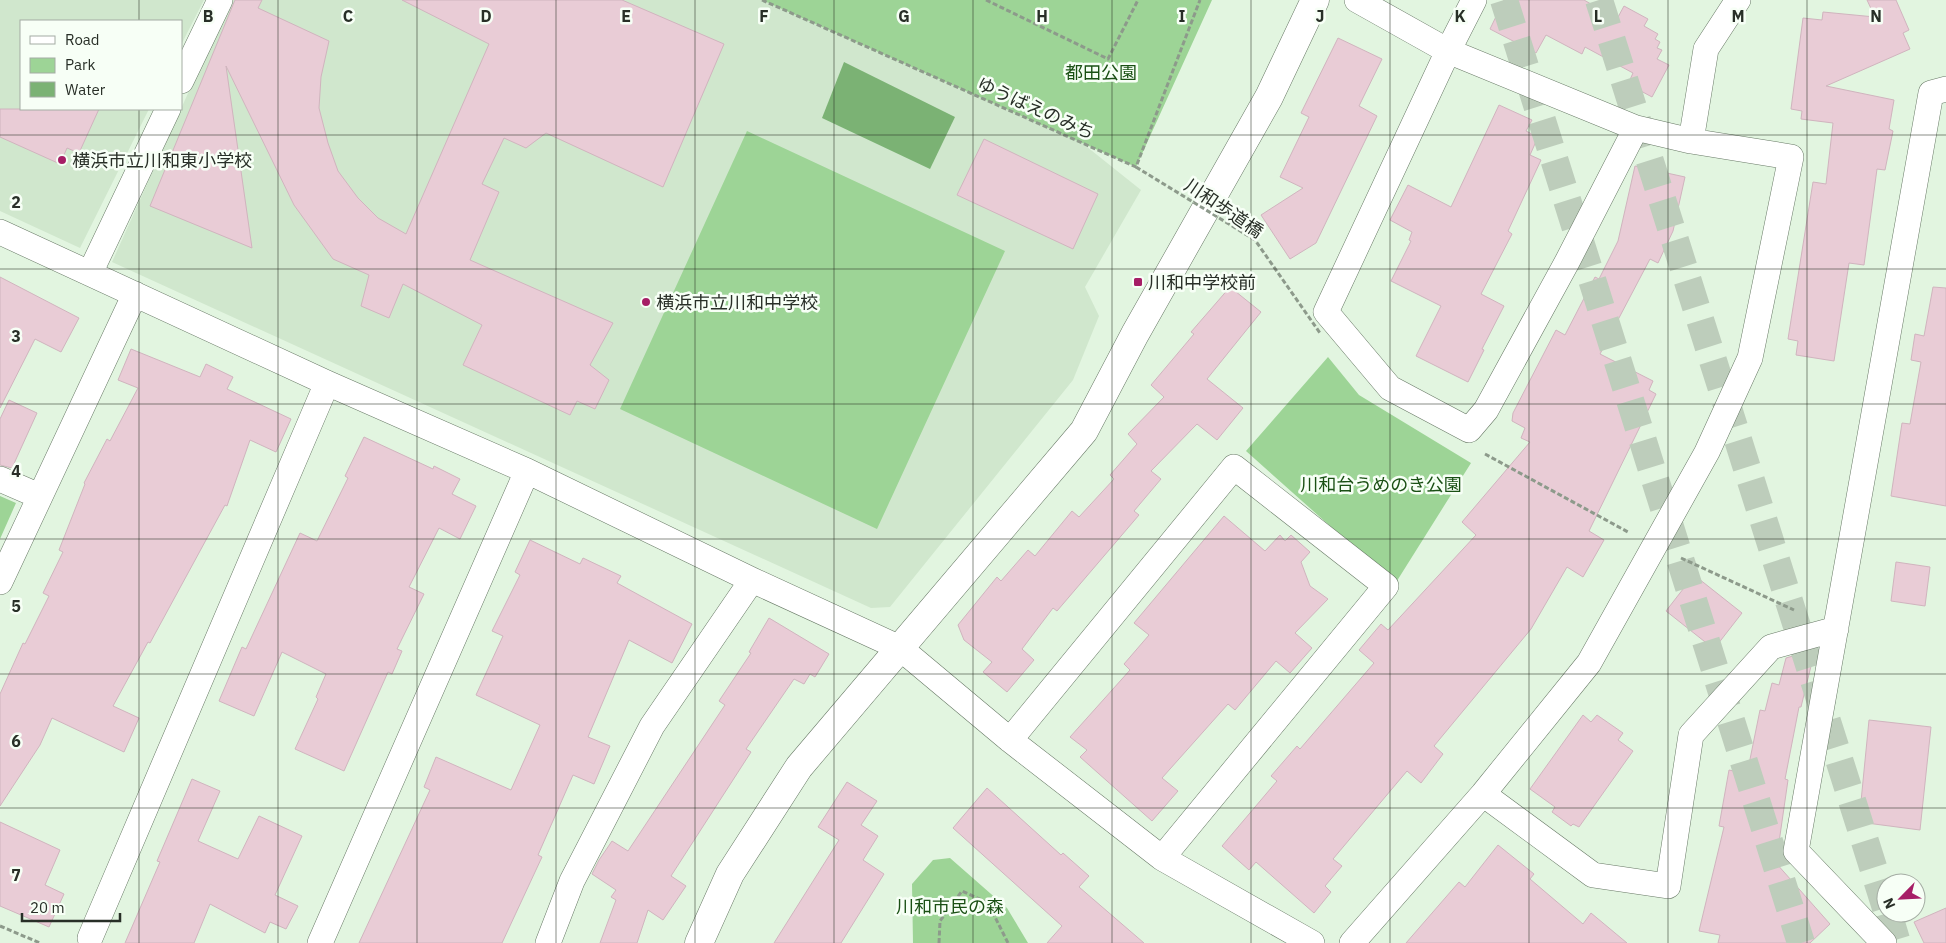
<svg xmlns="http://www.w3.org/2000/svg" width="1946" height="943" font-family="'IBM Plex Sans','Noto Sans JP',sans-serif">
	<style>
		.built { fill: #d0e7cd }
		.green { fill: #9dd496 }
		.water { fill: #7bb274 }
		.building { fill: #e9ccd6; stroke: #d0b4be }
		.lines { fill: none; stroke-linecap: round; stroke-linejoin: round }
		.highway-tunnel { stroke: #bdcdbb; stroke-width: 28; stroke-dasharray: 28 14; stroke-linecap: butt }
		.street-casing { stroke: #687966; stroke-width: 26 }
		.secondary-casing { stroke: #687966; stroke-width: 29 }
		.path { stroke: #8d9a8b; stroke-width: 3; stroke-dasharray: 5 2.5; stroke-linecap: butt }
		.street { stroke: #fff; stroke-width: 25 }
		.secondary { stroke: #fff; stroke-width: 28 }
		.path-bridge { stroke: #8d9a8b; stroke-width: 3; stroke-dasharray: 5 2.5; stroke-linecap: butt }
		.grid { fill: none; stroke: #282f27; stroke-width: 1; stroke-opacity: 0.55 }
		.poi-dot { fill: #a61e66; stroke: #f7fff6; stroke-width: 2 }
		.labels { text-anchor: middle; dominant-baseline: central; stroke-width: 5; stroke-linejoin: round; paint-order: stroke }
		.park-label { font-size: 18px; fill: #1a5014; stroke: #f7fff6 }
		.street-label { font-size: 18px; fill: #282f27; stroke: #f7fff6 }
		.poi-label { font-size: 18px; fill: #282f27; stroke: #f7fff6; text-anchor: start }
		.grid-label { font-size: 16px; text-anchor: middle; font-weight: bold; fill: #282f27; stroke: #f7fff6; stroke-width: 5; stroke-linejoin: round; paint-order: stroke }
	</style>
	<rect width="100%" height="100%" fill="#e2f5e0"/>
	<path class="built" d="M0,0H204L181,45V21H21V109H149L80,248L0,211Z
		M230,0H809L1027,99L1141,190L1085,287L1099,316L1073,380L890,607L871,608L112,262Z"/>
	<path class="green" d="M762,0H1212L1136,167Z
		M747,131L1005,251L877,529L620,409Z
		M1328,357L1359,395L1471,463L1395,584L1246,451Z
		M0,496L16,503L0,539Z
		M950,858L1007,908L1028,943H913L912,884L933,860Z"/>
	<path class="water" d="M844,62L955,117L930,169L822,118Z"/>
	<path class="building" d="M235,0H262L258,8L329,41L321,77L319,108L328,143L338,171L358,198L378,218L406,234L489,44L402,0H622L724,44L663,187L546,133L526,148L504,138L482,184L499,192L470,260L613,323L590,365L609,380L595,409L577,401L570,415L463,365L482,325L403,284L389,318L361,306L369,275L333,259L294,205L226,66L252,248L150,206Z
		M1504,0H1584L1617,19L1624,6L1648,19L1644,26L1658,34L1655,39L1660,42L1657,48L1662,50L1657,59L1669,65L1652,97L1628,84L1633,73L1585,47L1582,54L1546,35L1536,53L1490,29Z
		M1867,0H1896L1909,30L1903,33L1910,49L1826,86L1894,100L1889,129L1893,131L1885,170L1877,169L1864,265L1849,263L1834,361L1796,355L1798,341L1788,339L1813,182L1826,184L1833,123L1801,119L1802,111L1791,109L1803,18L1822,20L1823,12L1875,17Z
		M1338,38L1382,59L1359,106L1377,116L1316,243L1290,259L1261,215L1303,188L1280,177L1309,117L1301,113Z
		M1499,105L1532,120L1526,131L1538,137L1530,155L1541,160L1508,231L1512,234L1481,294L1504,306L1482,349L1484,350L1468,382L1416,356L1441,306L1391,281L1411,241L1409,240L1412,232L1390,220L1408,185L1451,207Z
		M0,109H99L79,153L67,148L60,164L0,137Z
		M984,139L1098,194L1073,249L957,195Z
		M1635,166L1685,177L1673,231L1658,263L1650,259L1600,354L1653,381L1649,390L1656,394L1589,531L1604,540L1583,577L1567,567L1531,629L1434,746L1443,754L1421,783L1407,771L1333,859L1342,866L1325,886L1331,892L1314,913L1256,862L1249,870L1222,846L1277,781L1271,776L1297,746L1300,749L1374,663L1359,650L1381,624L1388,630L1476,535L1462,522L1530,442L1521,438L1525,428L1512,421L1513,413L1556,330L1565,335L1595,277L1599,279L1618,241Z
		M0,277L79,318L61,352L35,339L0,408Z
		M1230,287L1261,312L1207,379L1243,408L1217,440L1197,424L1151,471L1161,479L1134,511L1139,515L1057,611L1053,608L1022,649L1034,660L1007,692L983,672L992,662L964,640L958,625L997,577L1001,581L1028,550L1035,556L1072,511L1079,517L1114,479L1110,475L1137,444L1128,434L1164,397L1151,385L1194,334L1191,332Z
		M1933,287L1946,288V506L1891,496L1902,423L1910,424L1921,362L1911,360L1915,334L1924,336Z
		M131,349L200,377L206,364L233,377L227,389L291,419L276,452L250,440L227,506L225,505L150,643L148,642L113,706L139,718L124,752L52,718L40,745L0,806V694L23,643L25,644L49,596L43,593L63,552L59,550L85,484L84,483L107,439L110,441L138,388L118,380Z
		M9,400L37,413L12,468L0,465V419Z
		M364,437L433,469L434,466L460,479L452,494L476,506L460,539L439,528L409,587L424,594L397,649L402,651L392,674L388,672L344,771L295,749L318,699L316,697L326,674L282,652L254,716L219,701L242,647L246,649L300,533L317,541L348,478L345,476Z
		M1224,516L1265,551L1280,535L1285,541L1291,535L1310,552L1301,562L1310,586L1328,599L1295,633L1312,648L1290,673L1276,661L1235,710L1228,704L1162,778L1178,791L1152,821L1080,757L1087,750L1070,737L1130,670L1124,664L1149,635L1134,623Z
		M530,540L580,564L583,558L621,576L617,583L692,624L672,663L629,640L588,737L610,746L594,784L573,775L538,855L542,857L502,943H359L430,790L424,787L436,757L511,790L540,725L476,695L503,636L492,631L520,575L515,572Z
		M1896,562L1930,567L1925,606L1891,601Z
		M1694,575L1742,613L1714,649L1666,611Z
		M769,618L829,654L815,677L810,674L804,684L794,679L746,749L751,752L671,876L686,886L663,920L648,910L637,943H600L616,900L611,897L616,890L592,874L599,860L612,841L628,851L725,705L719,701L751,653L749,652Z
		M1810,651L1807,665L1811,666L1801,707H1799L1785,779L1788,780L1776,863L1830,924L1810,943H1718L1720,935L1699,931L1724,827L1719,826L1729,770L1747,774L1760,710L1765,711L1772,683L1779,685L1786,658Z
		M1583,715L1591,722L1597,715L1623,733L1618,740L1633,751L1579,827L1573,824L1571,826L1552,812L1555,807L1530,789Z
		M1869,720L1931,727L1920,830L1859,822Z
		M192,779L220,791L198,841L238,859L259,816L302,836L275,895L298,906L286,929L270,922L265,933L210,904L194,943H125L160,862L157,861Z
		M847,782L877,801L861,825L878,836L863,860L884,874L841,943H774L839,840L818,827Z
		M987,788L1061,855L1063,853L1089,876L1079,887L1144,943H1047L1062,926L953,828Z
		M0,822L60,850L45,885L64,894L49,927L0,906Z
		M1498,845L1534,874L1530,879L1583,924L1591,913L1627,943H1406L1459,882L1465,887Z
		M1946,908V943H1924L1914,922Z"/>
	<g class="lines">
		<path class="highway-tunnel" d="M1504,0L1801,943
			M1599,0L1886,908
			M1888,913L1897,943"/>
		<defs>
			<path id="street" d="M1474,0L1448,51L1326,312L1390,388L1469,430L1486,410L1567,262L1636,128
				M181,81L220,0
				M1691,141L1706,49L1738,0
				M0,232L327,383L527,471L752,580L900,648L1010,740L1162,858L1312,943
				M90,273L168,109
				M0,479L39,496
				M0,582L135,294
				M1010,740L1234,467L1386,586L1162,858
				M1483,794L1593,875L1668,886L1691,735L1771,647L1836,629
				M90,938L327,383
				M320,943L527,471
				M548,943L572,881L652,726L752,580
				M1352,943L1483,794L1589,663L1707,452L1750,358L1791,157L1691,141L1636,128L1448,51L1357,0
				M1884,943L1796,851L1931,93L1946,89"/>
			<path id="secondary" d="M699,943L730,874L799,767L1084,431L1135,334L1269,97L1315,0"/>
		</defs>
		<use href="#street" class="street-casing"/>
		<use href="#secondary" class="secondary-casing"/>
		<path class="path" d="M762,0L1136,167L1200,0
			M986,0L1108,59L1138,0
			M1485,454L1628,532
			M1681,558L1794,610
			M0,926L40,943
			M939,943L940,921L962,891L988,903L1008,943"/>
		<use href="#street" class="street"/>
		<use href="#secondary" class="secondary"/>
		<path class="path-bridge" d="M1136,167L1255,240L1320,333"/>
	</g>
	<path class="grid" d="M139,0V21M278,0V943M417,0V943M556,0V943M695,0V943M834,0V943M973,0V943M1112,0V943M1251,0V943M1390,0V943M1529,0V943M1668,0V943M1807,0V943M139,109V943M0,135H1946M0,269H1946M0,404H1946M0,539H1946M0,674H1946M0,808H1946"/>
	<g class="poi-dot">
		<circle cx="62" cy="160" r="5"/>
		<rect x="1133" y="277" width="10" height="10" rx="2.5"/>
		<circle cx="646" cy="302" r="5"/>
	</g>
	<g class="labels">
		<g class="park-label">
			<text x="1101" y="72">都田公園</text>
			<text x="1381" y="484">川和台うめのき公園</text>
			<text x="950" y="906">川和市民の森</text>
		</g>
		<g class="street-label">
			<text transform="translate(1036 108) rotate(24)">ゆうばえのみち</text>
			<text transform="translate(1224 208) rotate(34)">川和歩道橋</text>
		</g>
		<g class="poi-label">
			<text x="72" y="160">横浜市立川和東小学校</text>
			<text x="1148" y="282">川和中学校前</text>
			<text x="656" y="302">横浜市立川和中学校</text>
		</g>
	</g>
	<g class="grid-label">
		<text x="208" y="22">B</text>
		<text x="348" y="22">C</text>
		<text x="486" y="22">D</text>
		<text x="626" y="22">E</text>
		<text x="764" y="22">F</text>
		<text x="904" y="22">G</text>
		<text x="1042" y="22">H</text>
		<text x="1182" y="22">I</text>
		<text x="1320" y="22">J</text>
		<text x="1460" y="22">K</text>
		<text x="1598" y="22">L</text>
		<text x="1738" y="22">M</text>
		<text x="1876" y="22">N</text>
		<text x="16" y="208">2</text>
		<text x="16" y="342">3</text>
		<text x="16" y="477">4</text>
		<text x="16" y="612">5</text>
		<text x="16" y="747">6</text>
		<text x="16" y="881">7</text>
	</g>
	<rect x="20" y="20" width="162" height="90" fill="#f7fff6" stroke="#a4aca3"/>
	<rect x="30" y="36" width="25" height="8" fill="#ffffff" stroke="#a4aca3"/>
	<text x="65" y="45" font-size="15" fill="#282f27">Road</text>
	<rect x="30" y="58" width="25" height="15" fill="#9dd496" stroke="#a4aca3"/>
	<text x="65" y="70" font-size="15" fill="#282f27">Park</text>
	<rect x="30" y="82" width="25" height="15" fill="#7bb274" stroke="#a4aca3"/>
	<text x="65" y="95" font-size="15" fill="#282f27">Water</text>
	<g transform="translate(1901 898) rotate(246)"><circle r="24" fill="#f7fff6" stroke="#a4aca3"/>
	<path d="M0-4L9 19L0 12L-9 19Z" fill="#a61e66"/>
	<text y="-8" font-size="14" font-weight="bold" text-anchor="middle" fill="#282f27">N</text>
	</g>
	<path d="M22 913v8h98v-8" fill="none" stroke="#282f27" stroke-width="2.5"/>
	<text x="30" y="913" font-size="15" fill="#282f27" stroke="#f7fff6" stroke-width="4" paint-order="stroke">20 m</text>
</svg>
